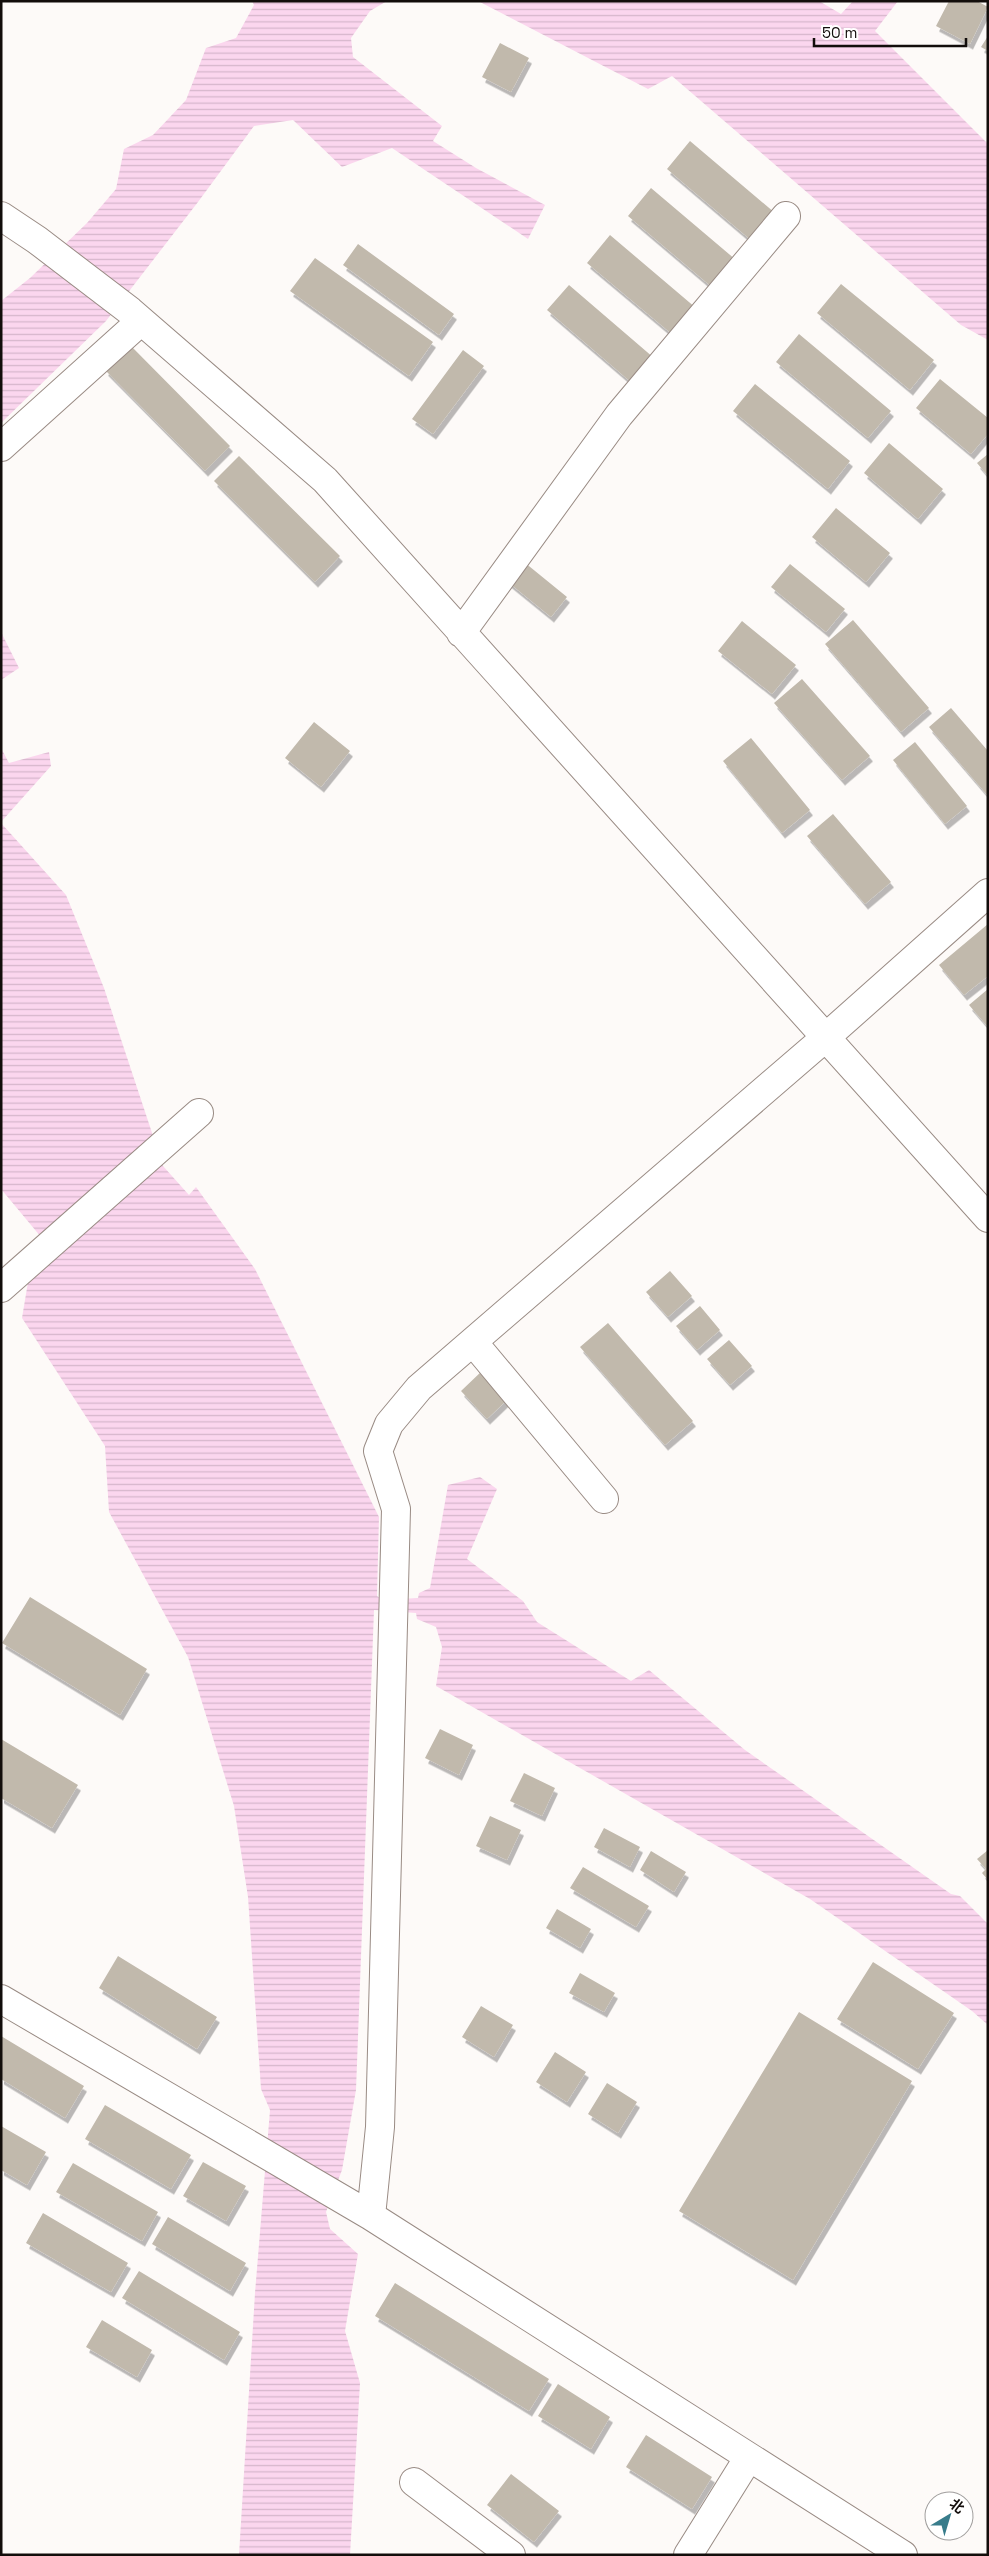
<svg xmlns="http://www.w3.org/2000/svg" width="989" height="2556" font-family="'Space Grotesk','Noto Sans SC',sans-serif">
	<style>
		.water { fill: url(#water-rules) }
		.building { fill: #c1b9ac; filter: url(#shadow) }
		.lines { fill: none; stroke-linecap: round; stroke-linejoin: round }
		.minor-casing { stroke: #998b84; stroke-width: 30 }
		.minor { stroke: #fff; stroke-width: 28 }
	</style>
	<defs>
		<pattern id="water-rules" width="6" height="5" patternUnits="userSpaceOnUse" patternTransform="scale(1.25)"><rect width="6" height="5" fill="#fbd6ee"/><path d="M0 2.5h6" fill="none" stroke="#d6b6cb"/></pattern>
		<filter id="shadow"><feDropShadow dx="3" dy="5.5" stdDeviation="0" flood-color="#0004"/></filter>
	</defs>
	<rect width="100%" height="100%" fill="#fdfaf8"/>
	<path class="water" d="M252,1H387L370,11L351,38L353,57L442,126L433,141L476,168L545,205L528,239L392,148L342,167L293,120L254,126L198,202L106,321L1,423V301L30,278L87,223L116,189L124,149L153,135L186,100L206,48L236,38L254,5Z
		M478,1H819L841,14L853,1H898L875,31L988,144V340L961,325L672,76L648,89Z
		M1,632L19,668L1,680Z
		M1,748L9,763L49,752L51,766L1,822Z
		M1,823L66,895L104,988L163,1166L189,1195L196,1187L255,1269L379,1517L377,1596L383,1600L418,1598L419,1593L430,1588L448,1485L480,1477L497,1489L467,1559L523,1601L537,1622L631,1681L649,1670L745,1750L951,1894L960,1896L988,1924V2025L972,2011L810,1899L436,1686L442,1647L436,1627L417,1619L416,1613L374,1610L356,2090L342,2170L326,2212L330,2229L358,2254L345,2331L360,2383L350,2555H239L255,2293L270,2110L261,2089L248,1897L234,1806L188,1657L109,1512L105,1446L22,1318L28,1282L41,1237L1,1189Z"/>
	<path class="building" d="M949,1H977L988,7L970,44L936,26Z
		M988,36V51L981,47Z
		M500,43L529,58L511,92L482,77Z
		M690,141L775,213L752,241L667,169Z
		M651,188L736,260L713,288L628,216Z
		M610,235L696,308L673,335L587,263Z
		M358,244L454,314L439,335L343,265Z
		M315,258L433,342L409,376L290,291Z
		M841,284L934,360L910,390L817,313Z
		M569,285L654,358L632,383L547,310Z
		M799,334L891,411L868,438L776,362Z
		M130,345L230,446L205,471L105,370Z
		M463,350L484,366L433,434L412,419Z
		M940,379L988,418V434L971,454L916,408Z
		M755,384L850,461L828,489L733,411Z
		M889,443L943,489L918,519L864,473Z
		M988,454V476L977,463Z
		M239,456L340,556L315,582L214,481Z
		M836,508L890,553L866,582L812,537Z
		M524,562L567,597L551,617L508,582Z
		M790,564L845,609L826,632L771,587Z
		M853,620L929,708L901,732L825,644Z
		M742,621L796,665L772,694L718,651Z
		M802,679L870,756L842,780L774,703Z
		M951,708L988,751V796L929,727Z
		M314,722L350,751L321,787L285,758Z
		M751,738L810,810L782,833L723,761Z
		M915,742L967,806L945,824L893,760Z
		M833,814L891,882L865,904L807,836Z
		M988,924V976L964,995L939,965Z
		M988,989V1027L969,1005Z
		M670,1271L692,1296L668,1317L646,1292Z
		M700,1306L720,1330L697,1350L676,1326Z
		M608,1323L693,1421L665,1445L580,1347Z
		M729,1340L752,1366L730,1385L707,1359Z
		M483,1370L509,1398L487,1419L461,1391Z
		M30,1597L147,1669L120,1715L2,1643Z
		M440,1729L473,1745L459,1775L425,1758Z
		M1,1739L78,1785L52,1828L1,1798Z
		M524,1773L555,1788L542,1816L510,1801Z
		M490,1816L521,1830L507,1860L476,1846Z
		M604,1828L640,1847L630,1867L594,1847Z
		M988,1850V1880L982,1873L986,1869L977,1859Z
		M651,1851L686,1872L674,1892L640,1870Z
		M583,1867L649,1906L636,1927L570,1888Z
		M557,1909L591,1929L580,1948L546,1928Z
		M118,1956L217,2017L197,2049L99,1988Z
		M873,1962L954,2013L918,2069L837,2019Z
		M580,1973L615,1993L604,2012L569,1993Z
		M481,2006L513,2025L494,2057L462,2037Z
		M799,2012L912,2081L793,2280L679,2211Z
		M1,2036L84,2086L65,2118L1,2079Z
		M555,2052L586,2072L567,2102L536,2082Z
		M607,2083L637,2102L618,2133L588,2114Z
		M105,2105L191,2155L171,2189L85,2139Z
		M1,2126L46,2152L27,2185L1,2170Z
		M203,2162L246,2186L226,2221L183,2196Z
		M73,2163L158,2212L142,2241L56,2192Z
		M43,2213L128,2263L111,2292L26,2243Z
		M168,2217L246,2263L230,2291L152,2244Z
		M139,2271L240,2332L224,2360L122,2298Z
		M395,2283L549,2379L529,2411L375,2316Z
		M102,2320L152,2350L137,2377L86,2347Z
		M558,2384L610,2417L591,2449L538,2416Z
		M646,2435L712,2477L692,2509L626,2467Z
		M511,2474L559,2511L534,2542L487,2505Z"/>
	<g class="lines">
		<defs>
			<path id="minor" d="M1,216L37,240L130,311L325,480L988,1218
				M1,447L141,321
				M461,633L619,415L786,216
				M1,1288L199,1113
				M473,1342L604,1499
				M1,1999L371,2216L903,2555
				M371,2216L380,2127L396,1509L378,1451L389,1424L419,1388L825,1038L988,893
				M414,2482L511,2555
				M688,2555L749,2457"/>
		</defs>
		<use href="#minor" class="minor-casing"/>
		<use href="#minor" class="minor"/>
	</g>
	<rect width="989" height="2556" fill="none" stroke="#120d0b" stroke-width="5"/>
	<g transform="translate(949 2516) rotate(38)"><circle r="24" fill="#ffffff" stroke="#a09e9d"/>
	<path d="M0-4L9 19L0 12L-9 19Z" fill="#387c8b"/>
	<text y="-8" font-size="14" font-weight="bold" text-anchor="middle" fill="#120d0b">北</text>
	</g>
	<path d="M814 38v8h152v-8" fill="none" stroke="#120d0b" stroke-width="2.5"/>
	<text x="822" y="38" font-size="15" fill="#120d0b" stroke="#ffffff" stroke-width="4" paint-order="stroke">50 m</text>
</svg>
